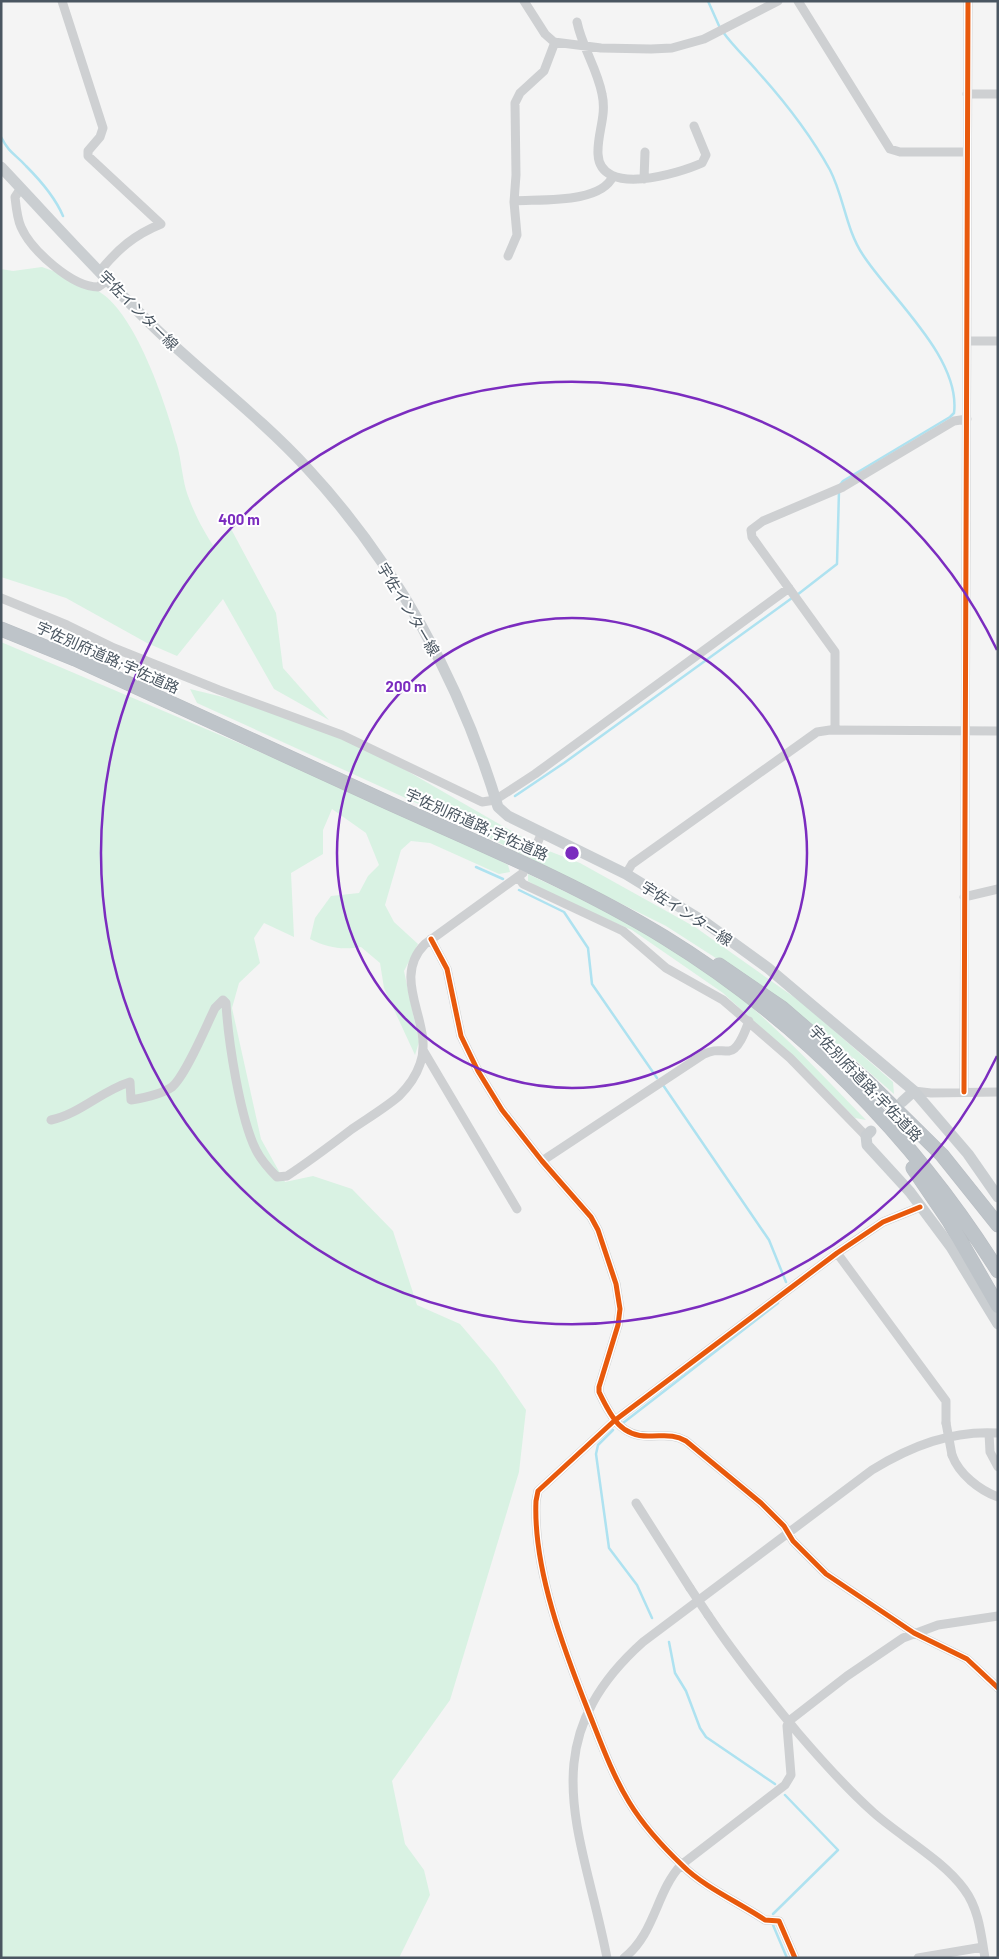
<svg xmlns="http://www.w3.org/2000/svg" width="999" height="1959" font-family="Barlow,'Noto Sans JP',sans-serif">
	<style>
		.green { fill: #d9f2e3 }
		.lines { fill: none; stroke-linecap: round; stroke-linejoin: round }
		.stream { stroke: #aee2f0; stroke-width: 2.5 }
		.minor-tunnel { stroke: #d2d4d7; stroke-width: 9; stroke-dasharray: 9 4.5; stroke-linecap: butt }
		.highway-casing { stroke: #b9bec3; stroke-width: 15 }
		.minor { stroke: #ced0d2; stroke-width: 9 }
		.major { stroke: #caced1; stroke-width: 11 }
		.highway { stroke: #bec4c9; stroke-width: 14 }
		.minor-bridge { stroke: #ced0d2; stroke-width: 9 }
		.cycleway-casing { stroke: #fff; stroke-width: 8 }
		.cycleway { stroke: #e8590c; stroke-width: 5 }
		.ring { fill: none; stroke: #7b2cbf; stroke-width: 2.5 }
		.labels { text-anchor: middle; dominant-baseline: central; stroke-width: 4; stroke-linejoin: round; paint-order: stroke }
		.street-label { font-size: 15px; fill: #4a5661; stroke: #fff }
		.centre { fill: #7b2cbf; stroke: #fff; stroke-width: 2.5 }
		.ring-label { font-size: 15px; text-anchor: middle; font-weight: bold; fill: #7b2cbf; stroke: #fff; stroke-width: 4; stroke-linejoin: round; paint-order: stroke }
	</style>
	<rect width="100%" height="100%" fill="#f4f4f4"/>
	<path class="green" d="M42,267C62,274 87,282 104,295C138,321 166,404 177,445C181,459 182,475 186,490C192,509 203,531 215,548L230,527L276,613L283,668L329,720L274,689L223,599L177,656L147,643L66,598L1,577V269L13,271Z
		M1,642L300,769L469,844L508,865L510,872L499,874L430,843L411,841L401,850L385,905L394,922L418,944L404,971L419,1042L415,1055L384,988L380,963L361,947C342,950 328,948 310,939L315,918L331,896L359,893L368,876L379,865L366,833L332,809L323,830V854L291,873L294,937L264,923L254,938L260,963L239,983L232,1008L261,1139L285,1182L313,1176L352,1189L393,1231L417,1305L460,1324L495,1365L526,1410L519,1472L450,1700L392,1781L405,1844L424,1870L430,1895L399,1958H1Z
		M190,689L293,714L402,768L541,848L580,863L695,927L801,1002L893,1082L894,1094L828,1036L761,987L666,926L443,815L197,703Z
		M528,874C600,908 673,942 735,993C782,1032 823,1076 866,1120L855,1118L794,1058L723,993L632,930L551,895L528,881Z"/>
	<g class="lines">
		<path class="stream" d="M708,1L720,28
			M723,32C733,46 747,59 758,72C785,102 810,134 830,170C844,197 846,230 863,255C891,298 961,358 954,413L950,417L843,481L840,485
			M1,137C10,154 14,153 26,166C41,181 55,197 63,216
			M797,595L837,564L839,491
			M515,796L564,763L792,598
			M476,867L503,879
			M519,890L564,912L588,948L592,984L657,1078
			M663,1085L769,1240L786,1282
			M623,1423L778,1303
			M613,1430L598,1445L596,1454L609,1548L637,1585L652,1618
			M669,1642L675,1673L686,1691L700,1728L706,1737L775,1784
			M773,1914L838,1850L785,1795
			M773,1925L787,1958"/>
		<path class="minor-tunnel" d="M525,868L537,844"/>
		<defs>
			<path id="highway" d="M1,629L75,659C180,707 285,755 389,803C482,845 577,884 664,937C799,1020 914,1137 998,1271
				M719,965L782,1008L868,1082L942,1155L998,1225
				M913,1168L949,1221L998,1306"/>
		</defs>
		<use href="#highway" class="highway-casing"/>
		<path class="minor" d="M62,1L103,128L100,137L88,151V156L161,224C134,235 118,249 100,271
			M524,1L545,34L554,42L601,48L651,49L672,48L704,39L778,1
			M798,1L890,149L900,152H967
			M577,22C582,47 597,68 602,94C607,116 597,133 598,154C600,198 680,173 702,163L706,155L694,126
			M967,94H998
			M644,179L645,152
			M21,188L15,197C16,206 17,218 21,227C31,250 72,287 98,287L108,280
			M514,201C540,199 601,204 613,176
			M508,256L517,235L514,202L516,175L515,103L520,93L544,71L555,42
			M967,341H998
			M1,598L67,625L114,648L219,690L342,735L482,802L495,800L535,774L789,588
			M835,730V652L752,537L751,530L763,521L843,487L954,421L967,419
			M537,844L542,832
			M626,874L632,864L817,732L830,730L998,731
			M518,877L523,884L623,931L666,968L723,1000L790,1058L866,1136
			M964,897L998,889
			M431,939L447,969L461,1036L478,1071L502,1110L542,1161L591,1217L598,1230L616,1284L620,1309L618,1325L599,1387V1392C611,1417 621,1438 652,1436C665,1436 674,1434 686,1441L761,1503L784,1526L793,1541L826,1574L914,1633L967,1659L998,1688
			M423,1050L517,1209
			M914,1091L931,1093L998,1092
			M964,1092L968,1
			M51,1120C80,1114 101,1091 130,1082L131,1100C143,1098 162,1094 172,1087C186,1075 206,1026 215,1008L223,1000L226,1003C228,1040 240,1118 256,1150C261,1160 269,1169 277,1177L287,1176C310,1161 331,1145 352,1129C368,1118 385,1108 399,1096C408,1087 416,1076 420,1064C435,1024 389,980 425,944L523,873
			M542,1161L704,1054C716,1049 717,1051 729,1051C739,1050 746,1029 749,1021
			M837,1253L946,1401V1423
			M989,1433L990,1452L998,1467
			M952,1455C959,1474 979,1490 998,1497
			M636,1503L690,1588
			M708,1615C736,1657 766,1694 798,1733C822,1761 846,1788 874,1813C901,1837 943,1860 964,1889C979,1909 981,1934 985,1958
			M607,1958C583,1833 529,1744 643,1642L872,1470C911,1446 952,1430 998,1433
			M624,1958C655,1934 656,1892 681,1865L785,1785L791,1775L787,1726L789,1721L847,1676L903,1638L938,1625L998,1616
			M795,1958L779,1921L765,1920C740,1903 704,1887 683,1866C663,1847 643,1825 629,1802C612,1774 601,1743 589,1713C564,1650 533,1569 536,1501L538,1491L614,1421L837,1253L883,1222L920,1207
			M918,1958L983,1947"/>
		<path class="major" d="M1,167C52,221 102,277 155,328C205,376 260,417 307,468C396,564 460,681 498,807L508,816L626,874L706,923L768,968L914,1091L968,1154L998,1197
			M902,1102L914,1091
			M871,1131L866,1136L867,1145L910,1192L951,1247L998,1324"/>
		<use href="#highway" class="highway"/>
		<path class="minor-bridge" d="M946,1423L952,1455
			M690,1588L708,1615"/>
		<defs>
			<path id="cycleway" d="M431,939L447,969L461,1036L478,1071L502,1110L542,1161L591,1217L598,1230L616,1284L620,1309L618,1325L599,1387V1392C611,1417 621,1438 652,1436C665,1436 674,1434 686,1441L761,1503L784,1526L793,1541L826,1574L914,1633L967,1659L998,1688
				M964,1092L968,1
				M795,1958L779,1921L765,1920C740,1903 704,1887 683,1866C663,1847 643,1825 629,1802C612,1774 601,1743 589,1713C564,1650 533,1569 536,1501L538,1491L614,1421L837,1253L883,1222L920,1207"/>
		</defs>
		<use href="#cycleway" class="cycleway-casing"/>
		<use href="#cycleway" class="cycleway"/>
	</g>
	<g class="ring">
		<circle cx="572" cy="853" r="235"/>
		<path d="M997 1056A471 471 0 1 1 997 650"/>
	</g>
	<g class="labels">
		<g class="street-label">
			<text transform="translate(139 310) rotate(45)">宇佐インター線</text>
			<text transform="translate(409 609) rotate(59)">宇佐インター線</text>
			<text transform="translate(108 657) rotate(24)">宇佐別府道路;宇佐道路</text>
			<text transform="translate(477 824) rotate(24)">宇佐別府道路;宇佐道路</text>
			<text transform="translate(687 913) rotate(33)">宇佐インター線</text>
			<text transform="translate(866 1083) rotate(46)">宇佐別府道路;宇佐道路</text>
		</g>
	</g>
	<circle cx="572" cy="853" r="8" class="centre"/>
	<g class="ring-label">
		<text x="239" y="525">400 m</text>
		<text x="406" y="692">200 m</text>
	</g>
	<rect width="999" height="1959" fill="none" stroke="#4a5661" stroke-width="5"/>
</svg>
